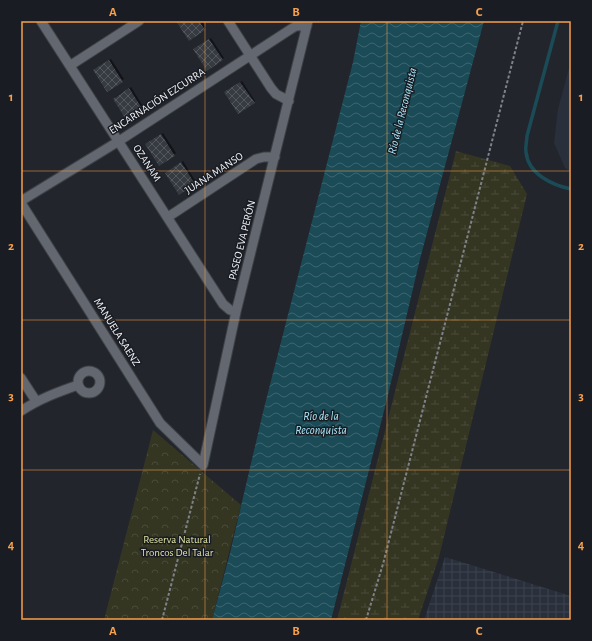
<svg xmlns="http://www.w3.org/2000/svg" width="592" height="641" font-family="'Alegreya Sans',sans-serif">
	<style>
		.industrial { fill: url(#industrial-grid) }
		.built { fill: #29303b }
		.wetland { fill: url(#wetland-marsh) }
		.park { fill: url(#park-crowns) }
		.water { fill: url(#water-waves) }
		.shadow { fill: #0007 }
		.lines { fill: none; stroke-linecap: round; stroke-linejoin: round }
		.stream { stroke: #1a4b57; stroke-width: 3.5 }
		.building { fill: url(#building-cross-hatch) }
		.street-casing { stroke: #3e4146; stroke-width: 11 }
		.path { stroke: #7f8288; stroke-width: 2; stroke-dasharray: 3 2; stroke-linecap: butt }
		.street { stroke: #63676f; stroke-width: 9 }
		.grid { fill: none; stroke: #f8a04b; stroke-width: 1; stroke-opacity: 0.55 }
		.labels { text-anchor: middle; dominant-baseline: central; stroke-width: 3; stroke-linejoin: round; paint-order: stroke }
		.street-label { font-size: 11px; fill: #f2f4f9; stroke: #191c22 }
		.park-label { font-size: 11px; fill: #e0e4a2; stroke: #191c22 }
		.water-label { font-size: 12px; font-style: italic; fill: #aae9fc; stroke: #191c22 }
		.neatline { fill: none; stroke: #f8a04b; stroke-width: 1.5 }
		.grid-label { font-size: 13px; text-anchor: middle; font-weight: bold; fill: #f8a04b }
	</style>
	<defs>
		<pattern id="industrial-grid" width="8" height="8" patternUnits="userSpaceOnUse"><rect width="8" height="8" fill="#29303b"/><path d="M0 4h8M4 0v8" fill="none" stroke="#3e444e"/></pattern>
		<pattern id="wetland-marsh" width="20" height="14" patternUnits="userSpaceOnUse"><rect width="20" height="14" fill="#353622"/><path d="M1 5h8M5 5V1M11 12h8M15 12V8" fill="none" stroke="#494a38"/></pattern>
		<pattern id="park-crowns" width="20" height="18" patternUnits="userSpaceOnUse"><rect width="20" height="18" fill="#353622"/><path d="M2 6a3 3 0 1 1 6 0M12 15a3 3 0 1 1 6 0" fill="none" stroke="#494a38"/></pattern>
		<pattern id="water-waves" width="16" height="10" patternUnits="userSpaceOnUse"><rect width="16" height="10" fill="#1a4b57"/><path d="M0 5q4-4 8 0t8 0" fill="none" stroke="#3c6670"/></pattern>
		<pattern id="building-cross-hatch" width="8" height="8" patternUnits="userSpaceOnUse"><rect width="8" height="8" fill="#363a41"/><path d="M0 0l8 8M0 8l8-8" fill="none" stroke="#54575d"/></pattern>
	</defs>
	<rect width="100%" height="100%" fill="#22252c"/>
	<path class="industrial" d="M445,557L571,596V620H424Z"/>
	<path class="built" d="M571,61V171L565,168L554,143L558,109Z"/>
	<path class="wetland" d="M456,151L510,166L527,194L439,557L418,620H337Z"/>
	<path class="park" d="M153,430L241,505L212,620H104Z"/>
	<path class="water" d="M361,21H484L420,259L387,399L331,620H212L230,553L264,408L353,62Z"/>
	<path class="shadow" d="M177,21H202L206,28L189,39Z
		M211,38L224,58L207,69L196,48Z
		M111,59L124,79L107,91L96,69Z
		M242,81L255,101L254,103L227,91Z
		M131,87L144,108L127,119L115,97Z
		M163,133L176,153L159,165L148,143Z
		M183,161L196,182L194,183L167,172Z"/>
	<g class="lines">
		<path class="stream" d="M558,21L527,136C527,141 525,146 526,152C528,174 552,185 571,189"/>
	</g>
	<path class="building" d="M176,21H199L205,30L189,41Z
		M209,39L223,60L207,71L193,49Z
		M109,60L123,82L107,92L93,70Z
		M240,82L255,103L238,114L224,92Z
		M129,88L143,110L127,121L113,99Z
		M161,134L175,156L159,166L145,144Z
		M181,162L195,184L179,195L165,173Z"/>
	<g class="lines">
		<defs>
			<path id="street" d="M41,21L223,304L230,310L236,312
				M228,21L271,88L276,94L289,101
				M71,65L139,21
				M21,201L119,141L291,29L296,26H307
				M21,203L160,423L203,465
				M168,217L256,159L264,157H275
				M78 382a11 11 0 1 1 22 0a11 11 0 1 1-22 0Z
				M21,378L36,401
				M21,411C39,399 58,392 78,385
				M203,465L236,312L308,21"/>
		</defs>
		<use href="#street" class="street-casing"/>
		<path class="path" d="M162,620L200,474
			M366,620L383,564L523,21"/>
		<use href="#street" class="street"/>
	</g>
	<path class="grid" d="M205,21V620M387,21V620M21,171H571M21,320H571M21,470H571"/>
	<g class="labels">
		<g class="street-label">
			<text transform="translate(157 101) rotate(-33)">ENCARNACIÓN EZCURRA</text>
			<text transform="translate(147 163) rotate(57)">OZANAM</text>
			<text transform="translate(214 173) rotate(-33)">JUANA MANSO</text>
			<text transform="translate(242 240) rotate(-76)">PASEO EVA PERÓN</text>
			<text transform="translate(117 332) rotate(58)">MANUELA SAENZ</text>
		</g>
		<g class="park-label">
			<text x="177" y="539">Reserva Natural<tspan x="177" dy="13">Troncos Del Talar</tspan></text>
		</g>
		<g class="water-label">
			<text transform="translate(402 111) rotate(-76)">Río de la Reconquista</text>
			<text x="321" y="416">Río de la<tspan x="321" dy="14">Reconquista</tspan></text>
		</g>
	</g>
	<rect width="592" height="641" fill="none" stroke="#191c22" stroke-width="44"/>
	<rect x="22" y="22" width="548" height="597" class="neatline"/>
	<g class="grid-label">
		<text x="113" y="16">A</text>
		<text x="296" y="16">B</text>
		<text x="479" y="16">C</text>
		<text x="11" y="101">1</text>
		<text x="581" y="101">1</text>
		<text x="11" y="250">2</text>
		<text x="581" y="250">2</text>
		<text x="11" y="400">3</text>
		<text x="581" y="400">3</text>
		<text x="11" y="549">4</text>
		<text x="581" y="549">4</text>
		<text x="113" y="635">A</text>
		<text x="296" y="635">B</text>
		<text x="479" y="635">C</text>
	</g>
</svg>
